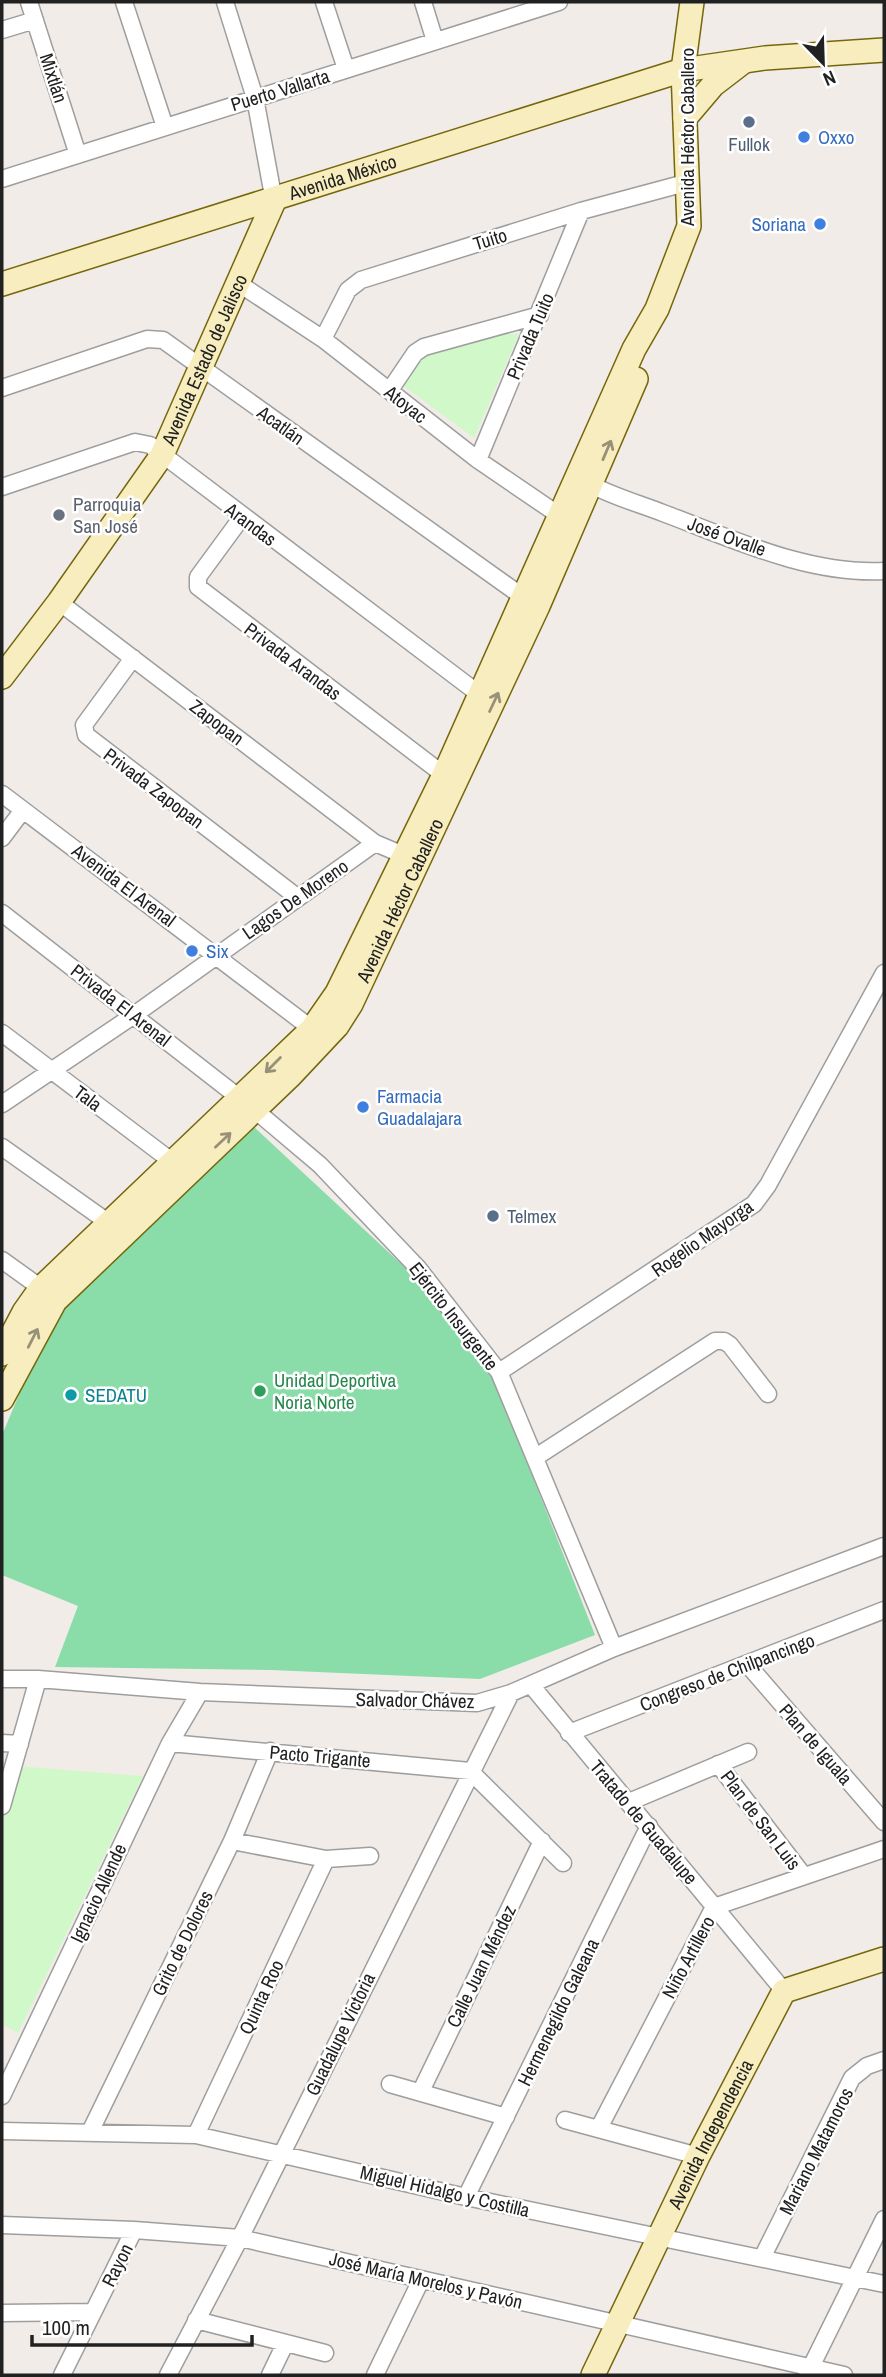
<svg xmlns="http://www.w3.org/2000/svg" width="886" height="2377" font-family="'Archivo Narrow',sans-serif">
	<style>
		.park { fill: #d0f8c8 }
		.pitch { fill: #8adca8 }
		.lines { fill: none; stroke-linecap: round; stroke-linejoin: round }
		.street-casing { stroke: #9e9e9e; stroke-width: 19 }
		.secondary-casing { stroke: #76670a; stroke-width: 26 }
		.street { stroke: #fff; stroke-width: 16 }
		.secondary { stroke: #f7edbf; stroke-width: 23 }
		.oneway { stroke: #979178 }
		.service-dot { fill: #5c6f8a; stroke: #fff; stroke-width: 2.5 }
		.shop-dot { fill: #3f7fe0; stroke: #fff; stroke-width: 2.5 }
		.worship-dot { fill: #6b7280; stroke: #fff; stroke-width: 2.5 }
		.leisure-dot { fill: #2e9e5b; stroke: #fff; stroke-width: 2.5 }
		.culture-dot { fill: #0f9aa8; stroke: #fff; stroke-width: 2.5 }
		.labels { text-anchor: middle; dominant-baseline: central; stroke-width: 5; stroke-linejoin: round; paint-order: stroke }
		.street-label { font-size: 19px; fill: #212121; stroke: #fff }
		.shop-label { font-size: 19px; fill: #366cbe; stroke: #fff; text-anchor: start }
		.service-label { font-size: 19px; fill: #4e5e75; stroke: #fff }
		.worship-label { font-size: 19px; fill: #5b616d; stroke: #fff; text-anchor: start }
		.leisure-label { font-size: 19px; fill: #27864d; stroke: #fff; text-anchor: start }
		.culture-label { font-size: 19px; fill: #0d838f; stroke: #fff; text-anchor: start }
	</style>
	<rect width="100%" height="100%" fill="#f1ece8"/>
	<path class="park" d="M501,334H519L474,438L404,386L426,353Z
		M15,1766L143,1776L18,2033L2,2024V1812Z"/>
	<path class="pitch" d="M254,1127L412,1274L490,1368L595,1635L480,1679L271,1670L55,1667L78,1606L2,1575V1435L54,1312Z"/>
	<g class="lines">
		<defs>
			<path id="street" d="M29,2L78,155
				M124,2L165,127
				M225,2L255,98L274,201
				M324,2L346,69
				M423,2L435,41
				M2,30L35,20
				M2,179L559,2
				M238,283L323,339L478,460L566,520
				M323,339L348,290L361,280L581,211L689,182
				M2,388L147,339L163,340L530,602
				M390,390L415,353L424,347L540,315
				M478,460L581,211
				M584,481C608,495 637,503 663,513C733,539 808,575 884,571
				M2,487L135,442L150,445L479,694
				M242,517L198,577V587L444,775L453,778
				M59,602L375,843L413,859
				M133,658L84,725L86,735L297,897
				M2,794L312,1029
				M2,838L23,810
				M2,913L255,1110L320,1165L418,1268L499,1372L614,1648
				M2,1033L174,1163
				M2,1104L134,1015L375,843
				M2,1147L109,1223L115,1231
				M2,1260L41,1288
				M499,1372L754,1204L768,1185L884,973
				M536,1457L715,1341H724L730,1345L768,1394
				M748,1665L884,1822
				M2,1679H38L200,1692L477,1703L511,1693L614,1648L884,1546
				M531,1685L784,1991
				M569,1733L884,1610
				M2,1743L20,1744
				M170,1743L470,1771L563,1863
				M718,1764L804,1876
				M629,1802L748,1752
				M2,1806L38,1679
				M232,1841L326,1859L370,1856
				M390,2084L506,2117
				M421,2091L542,1841
				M2,2096L170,1743L200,1692
				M565,2120L698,2156
				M599,2128L714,1907L884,1849
				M2,2131L196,2135L466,2197L884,2284
				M90,2132L232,1841L270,1751
				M196,2135L326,1859
				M466,2197L649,1826
				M2,2225L134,2230L240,2238L844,2375
				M762,2258L852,2078L867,2066L884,2060
				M2,2313L93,2312
				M196,2320L325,2353
				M62,2375L134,2230
				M168,2375L240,2238L511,1693
				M270,2375L285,2344
				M375,2375L421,2280
				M807,2375L884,2219"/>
			<g id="secondary">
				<path d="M685,118L713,85L743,62"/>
				<path id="s1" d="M2,284L683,70L765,58L884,50"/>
				<path id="s2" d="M2,677L59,602L162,455L274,201"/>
				<path d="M2,1354L24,1312L41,1288L312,1029L337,993L444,775L634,349L657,309L689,226L683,70L692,2"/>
				<path id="s3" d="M2,1399L55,1301L291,1075L337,1026L351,1004L538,606L636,379"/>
				<path id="s4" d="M593,2375L698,2156L784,1991L884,1959"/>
			</g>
		</defs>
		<use href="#street" class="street-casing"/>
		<use href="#secondary" class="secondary-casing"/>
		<use href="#street" class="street"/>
		<use href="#secondary" class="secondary"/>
	</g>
	<defs><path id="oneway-shaft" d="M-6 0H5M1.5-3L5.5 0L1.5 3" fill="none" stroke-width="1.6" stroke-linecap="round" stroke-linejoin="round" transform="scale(1.75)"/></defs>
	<g class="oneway">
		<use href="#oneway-shaft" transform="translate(607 450) rotate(-67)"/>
		<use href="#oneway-shaft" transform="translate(494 702) rotate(-65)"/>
		<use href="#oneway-shaft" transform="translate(273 1065) rotate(135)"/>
		<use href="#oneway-shaft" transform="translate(223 1140) rotate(-43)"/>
		<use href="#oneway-shaft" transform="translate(33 1338) rotate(-63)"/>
	</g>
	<g class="service-dot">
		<circle cx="749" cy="122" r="7"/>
		<circle cx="493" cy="1216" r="7"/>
	</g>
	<g class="shop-dot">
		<circle cx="804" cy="137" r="7"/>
		<circle cx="820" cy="224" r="7"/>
		<circle cx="192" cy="951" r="7"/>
		<circle cx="363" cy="1107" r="7"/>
	</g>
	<circle class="worship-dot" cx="59" cy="515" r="7"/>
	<circle class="leisure-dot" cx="260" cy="1391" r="7"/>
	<circle class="culture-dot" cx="71" cy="1395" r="7"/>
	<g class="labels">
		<g class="street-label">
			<text transform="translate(54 78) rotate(72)">Mixtlán</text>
			<text transform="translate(280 90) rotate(-17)">Puerto Vallarta</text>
			<text transform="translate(687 137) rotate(-90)">Avenida Héctor Caballero</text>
			<text stroke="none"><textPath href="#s1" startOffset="357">Avenida México</textPath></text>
			<text transform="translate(490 239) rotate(-17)">Tuito</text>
			<text transform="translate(530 336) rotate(-67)">Privada Tuito</text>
			<text stroke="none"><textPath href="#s2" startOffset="378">Avenida Estado de Jalisco</textPath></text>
			<text transform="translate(406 404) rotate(38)">Atoyac</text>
			<text transform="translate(281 425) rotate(36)">Acatlán</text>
			<text transform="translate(251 524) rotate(37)">Arandas</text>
			<text transform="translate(727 536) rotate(20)">José Ovalle</text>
			<text transform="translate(293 661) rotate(37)">Privada Arandas</text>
			<text transform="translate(217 722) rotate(37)">Zapopan</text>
			<text transform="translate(154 788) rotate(37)">Privada Zapopan</text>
			<text transform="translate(124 885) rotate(37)">Avenida El Arenal</text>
			<text transform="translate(295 899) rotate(-35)">Lagos De Moreno</text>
			<text stroke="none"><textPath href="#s3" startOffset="646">Avenida Héctor Caballero</textPath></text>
			<text transform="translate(121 1005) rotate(38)">Privada El Arenal</text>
			<text transform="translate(88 1098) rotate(37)">Tala</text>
			<text transform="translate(702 1238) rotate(-35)">Rogelio Mayorga</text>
			<text transform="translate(454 1316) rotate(52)">Ejército Insurgente</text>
			<text transform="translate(727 1672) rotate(-21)">Congreso de Chilpancingo</text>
			<text transform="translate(415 1700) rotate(1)">Salvador Chávez</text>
			<text transform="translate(816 1744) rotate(49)">Plan de Iguala</text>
			<text transform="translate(320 1756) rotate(5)">Pacto Trigante</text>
			<text transform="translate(761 1820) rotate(53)">Plan de San Luis</text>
			<text transform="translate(644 1822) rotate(50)">Tratado de Guadalupe</text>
			<text transform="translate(98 1893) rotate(-65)">Ignacio Allende</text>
			<text transform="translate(182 1943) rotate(-64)">Grito de Dolores</text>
			<text transform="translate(688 1957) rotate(-62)">Niño Artillero</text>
			<text transform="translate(481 1966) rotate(-64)">Calle Juan Méndez</text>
			<text transform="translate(261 1997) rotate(-65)">Quinta Roo</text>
			<text transform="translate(558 2012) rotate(-64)">Hermenegildo Galeana</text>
			<text transform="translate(340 2034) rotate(-64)">Guadalupe Victoria</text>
			<text stroke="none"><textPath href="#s4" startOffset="268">Avenida Independencia</textPath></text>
			<text transform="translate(816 2151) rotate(-63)">Mariano Matamoros</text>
			<text transform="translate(445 2191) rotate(13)">Miguel Hidalgo y Costilla</text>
			<text transform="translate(117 2265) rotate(-63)">Rayon</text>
			<text transform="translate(426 2280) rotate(13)">José María Morelos y Pavón</text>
		</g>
		<g class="shop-label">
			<text x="818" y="137">Oxxo</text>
			<text x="806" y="224" text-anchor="end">Soriana</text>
			<text x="206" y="951">Six</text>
			<text x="377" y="1096">Farmacia<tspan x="377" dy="22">Guadalajara</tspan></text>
		</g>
		<g class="service-label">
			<text x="749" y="144">Fullok</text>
			<text x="507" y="1216" text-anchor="start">Telmex</text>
		</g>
		<g class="worship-label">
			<text x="73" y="504">Parroquia<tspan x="73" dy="22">San José</tspan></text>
		</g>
		<g class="leisure-label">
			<text x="274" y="1380">Unidad Deportiva<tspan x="274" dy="22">Noria Norte</tspan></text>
		</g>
		<g class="culture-label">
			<text x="85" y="1395">SEDATU</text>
		</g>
	</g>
	<rect width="886" height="2377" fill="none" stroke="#212121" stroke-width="7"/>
	<g transform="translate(823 63) rotate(157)" stroke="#ffffff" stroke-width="5" paint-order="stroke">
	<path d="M0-5L12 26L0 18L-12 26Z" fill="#212121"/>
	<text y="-10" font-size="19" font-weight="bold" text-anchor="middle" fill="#212121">N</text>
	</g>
	<path d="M32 2335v10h220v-10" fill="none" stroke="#212121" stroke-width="3.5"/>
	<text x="42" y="2335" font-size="21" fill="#212121" stroke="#ffffff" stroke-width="5" paint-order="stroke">100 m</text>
</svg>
